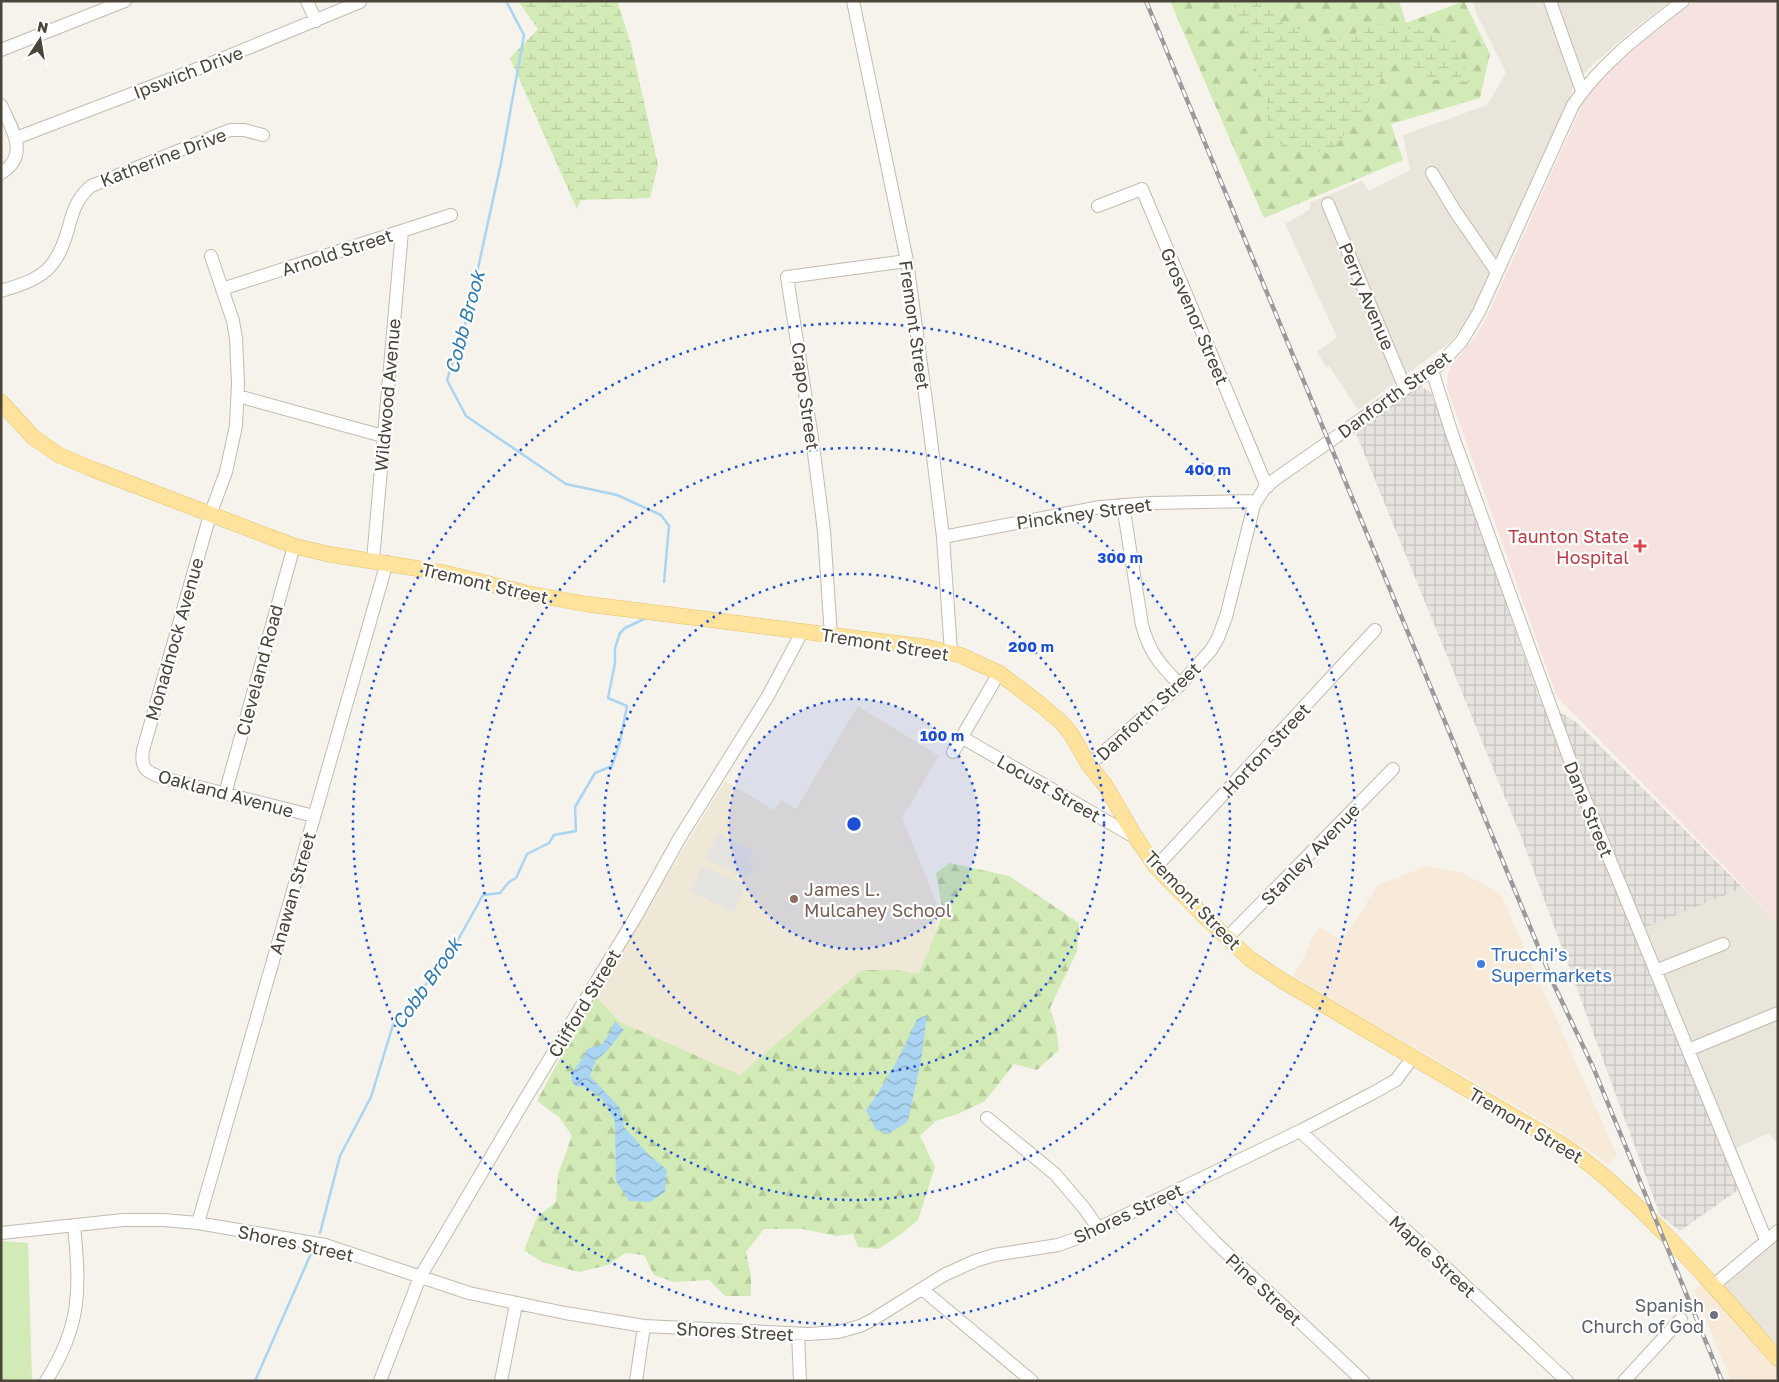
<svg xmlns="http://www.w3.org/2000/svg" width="1779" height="1382" font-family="'Golos Text',sans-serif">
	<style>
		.residential { fill: #eae5da }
		.commercial { fill: #f7ead8 }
		.industrial { fill: url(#industrial-grid) }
		.education { fill: #efe8d6 }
		.medical { fill: #f6e3e0 }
		.forest { fill: url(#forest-firs) }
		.wetland { fill: url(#wetland-marsh) }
		.park { fill: #d2eab5 }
		.parking { fill: #e5e3e0 }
		.water { fill: url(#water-waves) }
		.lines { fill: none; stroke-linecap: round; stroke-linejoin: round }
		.stream { stroke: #a9d4f2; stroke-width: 2.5 }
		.minor-casing { stroke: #c2bbae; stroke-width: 14 }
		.major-casing { stroke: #e6c16a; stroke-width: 16 }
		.minor { stroke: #fff; stroke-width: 12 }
		.major { stroke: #ffe39c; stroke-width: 15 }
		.rail-casing { stroke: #9a9a9a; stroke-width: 4.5 }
		.rail { stroke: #fff; stroke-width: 2.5; stroke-dasharray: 8; stroke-linecap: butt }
		.ring { fill: none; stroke: #1d4ed8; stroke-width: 2.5; stroke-dasharray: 2.5 5 }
		.health-dot { fill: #e0444e; stroke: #fff; stroke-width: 2 }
		.education-dot { fill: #8d6e63; stroke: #fff; stroke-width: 2 }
		.shop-dot { fill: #3f7fe0; stroke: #fff; stroke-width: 2 }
		.worship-dot { fill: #6b7280; stroke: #fff; stroke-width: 2 }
		.labels { text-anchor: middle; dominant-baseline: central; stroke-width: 4.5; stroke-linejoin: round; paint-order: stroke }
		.street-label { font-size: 18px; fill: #4b4439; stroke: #fff }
		.health-label { font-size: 18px; fill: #be3a42; stroke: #fff; text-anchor: end }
		.education-label { font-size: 18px; fill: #785e54; stroke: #fff; text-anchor: start }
		.shop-label { font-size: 18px; fill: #366cbe; stroke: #fff; text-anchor: start }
		.worship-label { font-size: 18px; fill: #5b616d; stroke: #fff; text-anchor: end }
		.water-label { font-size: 19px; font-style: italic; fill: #2e7ab2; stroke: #fff }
		.centre { fill: #1d4ed8; stroke: #fff; stroke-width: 2.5 }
		.ring-label { font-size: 15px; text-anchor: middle; font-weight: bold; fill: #1d4ed8; stroke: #fff; stroke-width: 4.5; stroke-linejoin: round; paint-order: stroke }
	</style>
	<defs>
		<pattern id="industrial-grid" width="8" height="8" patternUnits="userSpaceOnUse" patternTransform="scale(1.25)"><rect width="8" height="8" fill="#e6e2dd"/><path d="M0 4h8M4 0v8" fill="none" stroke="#c7c3be"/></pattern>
		<pattern id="forest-firs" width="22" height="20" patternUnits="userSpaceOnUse" patternTransform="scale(1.25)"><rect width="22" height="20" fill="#d2eab5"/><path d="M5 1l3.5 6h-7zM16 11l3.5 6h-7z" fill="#b6ca9c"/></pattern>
		<pattern id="wetland-marsh" width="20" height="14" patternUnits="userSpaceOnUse" patternTransform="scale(1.25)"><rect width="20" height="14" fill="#d2eab5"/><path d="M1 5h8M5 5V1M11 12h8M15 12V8" fill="none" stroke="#b6ca9c"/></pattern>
		<pattern id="water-waves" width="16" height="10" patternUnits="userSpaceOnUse" patternTransform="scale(1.25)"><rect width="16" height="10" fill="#a9d4f2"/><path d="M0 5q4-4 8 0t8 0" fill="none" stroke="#8caec5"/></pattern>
	</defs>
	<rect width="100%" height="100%" fill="#f6f3ec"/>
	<path class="residential" d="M1473,1H1670L1636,27L1589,68L1574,85L1566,108L1491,272L1467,321L1452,341L1358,410L1329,366L1326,367L1317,352L1337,337L1285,224L1309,210L1311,202L1362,181L1369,191L1410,170L1403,135L1487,105L1506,73L1476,13Z
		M1743,888L1778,925V1144L1769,1133L1723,1154L1634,932Z
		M1778,1239V1346L1723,1285Z"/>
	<path class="commercial" d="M1427,866L1463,873L1500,893L1617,1155L1608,1165L1595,1155L1543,1122L1402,1040L1352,1013L1293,976L1311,944L1309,942L1320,927L1342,941L1378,885Z
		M1703,1284L1778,1370V1381H1731L1694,1290Z"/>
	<path class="industrial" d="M1420,386L1431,392L1540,700L1576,722L1743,888L1634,932L1738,1190L1680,1231L1660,1215L1522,839L1355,431Z"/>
	<path class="education" d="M858,706L939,756L902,818L939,909L934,943L918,974L896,970L811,1022L740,1075L635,1038L594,995L725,781L774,810L781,800L796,809Z"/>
	<path class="medical" d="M1694,1H1778V925L1728,870L1557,697L1447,388L1448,373L1451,366L1475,337L1486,319L1582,105L1590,91L1616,63Z"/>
	<path class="forest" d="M1170,1H1399L1406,23L1464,1L1490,54L1480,98L1391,124L1403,160L1264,218Z
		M950,863L1009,876L1079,923L1077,951L1050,1008L1056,1027L1059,1050L1037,1070L1014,1064L985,1101L960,1113L936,1121L920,1136L935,1167L918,1220L900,1235L878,1249L858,1247L853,1234L836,1236L803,1229H764L746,1252L751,1276V1296H725L709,1280L674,1282L654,1275L644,1255L625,1253L608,1265L579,1272L542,1262L524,1250L537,1217L556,1202L558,1174L572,1136L560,1118L537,1101L594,995L620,1022L740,1075L862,970H896L918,974L928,953L943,913L936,873Z"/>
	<path class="wetland" d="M518,1H617L631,44L658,165L650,198L581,200L577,209L510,58L538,29Z
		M1232,1H1273L1284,25L1347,42L1367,22L1454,36L1470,82L1433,80L1392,56L1374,94L1330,154L1265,141L1269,108Z"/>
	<path class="park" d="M1,1241L28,1243L32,1381H1Z"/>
	<path class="parking" d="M718,833L752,850L748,860L755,863L747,878L705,859Z
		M702,866L745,885L733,912L691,892Z"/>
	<path class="water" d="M927,1015L922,1055L909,1117L906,1123L888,1134L876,1130L866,1110C887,1083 903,1050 917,1019Z
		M615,1021L624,1030L606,1052L596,1060L590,1076L620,1108L624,1127L649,1155L667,1170L665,1192L650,1202L629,1201L616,1181L615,1122L606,1104L597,1094L582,1086L576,1087C565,1074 576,1069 582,1059C585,1055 584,1052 588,1049C592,1046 596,1047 600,1045C607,1041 611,1029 615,1021Z"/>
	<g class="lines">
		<path class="stream" d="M506,1L524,35L501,163L468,314L447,380L466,416L566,484L617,495L661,515L669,526L664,582
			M320,1233L340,1156L371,1097L393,1025L449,956L483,895L500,893L509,882L516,878L527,854L549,843L554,835L576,831L575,807L595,773L612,766L620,742L627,706L608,698L615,663V648L620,633L625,628L644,619
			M255,1381L313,1249"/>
		<defs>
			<path id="minor" d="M307,1L316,21
				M853,1L907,261L928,416L943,537L951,652
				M1550,1L1582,91
				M1,50L125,1
				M1,105C11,128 31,155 1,173
				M16,138L202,67L360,2
				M1432,173L1455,211L1497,272
				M1328,204L1405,388
				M1098,206L1142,189L1267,487
				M211,256L233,321L236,338L238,383L236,426L226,472L210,515L143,750C140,769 146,772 163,778L314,816
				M222,289L451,215
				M1,291C44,278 57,270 69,226C73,210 78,197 91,186L230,130H244L263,135
				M1432,370L1452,434L1576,777L1766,1240
				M238,396L383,436
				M1123,505L1142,625C1150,654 1160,664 1180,685
				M943,537L1100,507L1151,503L1256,501
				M373,560L402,231
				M831,636L824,531L812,438L787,277L907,261
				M963,738L1136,838
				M953,752L999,673
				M1089,765L1180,685L1211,650L1218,638L1226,617L1254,505L1264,489L1274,480L1439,365L1461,342L1479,312L1573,105C1602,62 1642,33 1683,1
				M225,794L294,546
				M1156,867L1375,630
				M1227,938L1393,769
				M1655,971L1723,944
				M1688,1050L1778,1013
				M987,1118L1055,1174L1084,1208L1098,1228
				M1300,1131L1567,1381
				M1169,1194L1215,1242L1363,1381
				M198,1223L387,562
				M1,1233L123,1220H163L198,1223L325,1245L469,1293L565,1313L644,1326L808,1334L838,1332L860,1326L872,1320L944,1275L975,1261L994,1255L1058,1245L1078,1238L1300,1131L1373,1093L1396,1080L1413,1057
				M1714,1285L1778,1231
				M922,1289L1032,1381
				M798,1334L800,1381
				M46,1381C82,1325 80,1288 74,1225
				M380,1381L420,1277L521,1106L635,918L679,839L768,696L802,632
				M501,1381L516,1304
				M636,1381L644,1326
				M1624,1381L1681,1319"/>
			<path id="major" d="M1,402L33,437L59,455L92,469L294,546L328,554L445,573L526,593L586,604L926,647L960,655L999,673L1040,704L1062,723L1071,734L1089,765L1105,785L1136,838L1156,867L1206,918L1250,959L1283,981L1564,1146C1596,1167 1619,1189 1646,1215C1693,1261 1735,1310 1778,1359"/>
		</defs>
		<use href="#minor" class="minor-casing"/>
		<use href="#major" class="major-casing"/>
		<use href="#minor" class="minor"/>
		<use href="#major" class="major"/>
		<defs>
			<path id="rail" d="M1146,1L1555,987L1593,1067L1722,1381"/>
		</defs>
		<use href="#rail" class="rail-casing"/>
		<use href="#rail" class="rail"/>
	</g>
	<circle cx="854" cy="824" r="125" fill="#1d4ed8" fill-opacity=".12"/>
	<g class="ring">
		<circle cx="854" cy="824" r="125"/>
		<circle cx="854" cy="824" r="250"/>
		<circle cx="854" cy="824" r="376"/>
		<circle cx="854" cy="824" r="501"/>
	</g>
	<path class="health-dot" d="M1637.5 538.5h5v5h5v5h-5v5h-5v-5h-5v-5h5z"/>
	<circle class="education-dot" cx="794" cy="899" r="5"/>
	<circle class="shop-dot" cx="1481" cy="964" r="5"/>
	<circle class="worship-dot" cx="1714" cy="1315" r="5"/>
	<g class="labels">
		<g class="street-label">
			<text transform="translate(188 72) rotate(-21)">Ipswich Drive</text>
			<text transform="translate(163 157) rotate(-21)">Katherine Drive</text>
			<text transform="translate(337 252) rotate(-18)">Arnold Street</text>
			<text transform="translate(1367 296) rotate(67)">Perry Avenue</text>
			<text transform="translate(1195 316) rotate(67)">Grosvenor Street</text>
			<text transform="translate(915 325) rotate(82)">Fremont Street</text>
			<text transform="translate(1394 394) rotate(-36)">Danforth Street</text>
			<text transform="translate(387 395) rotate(-85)">Wildwood Avenue</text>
			<text transform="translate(806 396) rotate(82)">Crapo Street</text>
			<text transform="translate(1084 513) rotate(-8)">Pinckney Street</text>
			<text transform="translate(485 583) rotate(13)">Tremont Street</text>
			<text transform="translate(174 639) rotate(-74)">Monadnock Avenue</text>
			<text transform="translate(885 644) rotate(9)">Tremont Street</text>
			<text transform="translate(259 670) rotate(-75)">Cleveland Road</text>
			<text transform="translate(1148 711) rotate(-43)">Danforth Street</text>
			<text transform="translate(1266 749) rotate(-47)">Horton Street</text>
			<text transform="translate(1049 788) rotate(30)">Locust Street</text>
			<text transform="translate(226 793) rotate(15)">Oakland Avenue</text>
			<text transform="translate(1589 809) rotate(68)">Dana Street</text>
			<text transform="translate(1310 854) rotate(-46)">Stanley Avenue</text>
			<text transform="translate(292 893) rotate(-74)">Anawan Street</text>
			<text transform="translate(1193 900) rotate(46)">Tremont Street</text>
			<text transform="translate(584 1003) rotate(-59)">Clifford Street</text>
			<text transform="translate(1526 1125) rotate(31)">Tremont Street</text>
			<text transform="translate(1128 1213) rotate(-25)">Shores Street</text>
			<text transform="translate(296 1243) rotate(12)">Shores Street</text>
			<text transform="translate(1433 1256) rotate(43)">Maple Street</text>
			<text transform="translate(1264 1289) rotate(43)">Pine Street</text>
			<text transform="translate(735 1331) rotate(3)">Shores Street</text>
		</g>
		<g class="health-label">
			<text x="1629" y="536">Taunton State<tspan x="1629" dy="21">Hospital</tspan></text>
		</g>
		<g class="education-label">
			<text x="804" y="889">James L.<tspan x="804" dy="21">Mulcahey School</tspan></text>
		</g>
		<g class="shop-label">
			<text x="1491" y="954">Trucchi's<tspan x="1491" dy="21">Supermarkets</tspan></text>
		</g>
		<g class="worship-label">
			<text x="1704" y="1305">Spanish<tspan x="1704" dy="21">Church of God</tspan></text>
		</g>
		<g class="water-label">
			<text transform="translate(464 322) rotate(-75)">Cobb Brook</text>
			<text transform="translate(426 983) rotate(-55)">Cobb Brook</text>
		</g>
	</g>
	<circle cx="854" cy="824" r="8" class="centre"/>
	<g class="ring-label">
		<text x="1208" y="475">400 m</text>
		<text x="1120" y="563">300 m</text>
		<text x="1031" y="652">200 m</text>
		<text x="942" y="741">100 m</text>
	</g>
	<rect width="1779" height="1382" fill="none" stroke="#4b4439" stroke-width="5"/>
	<g transform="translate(40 40) rotate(12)" stroke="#ffffff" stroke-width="4" paint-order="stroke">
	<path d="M0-4L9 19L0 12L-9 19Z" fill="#4b4439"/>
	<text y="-8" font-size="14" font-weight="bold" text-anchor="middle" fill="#4b4439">N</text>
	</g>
</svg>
